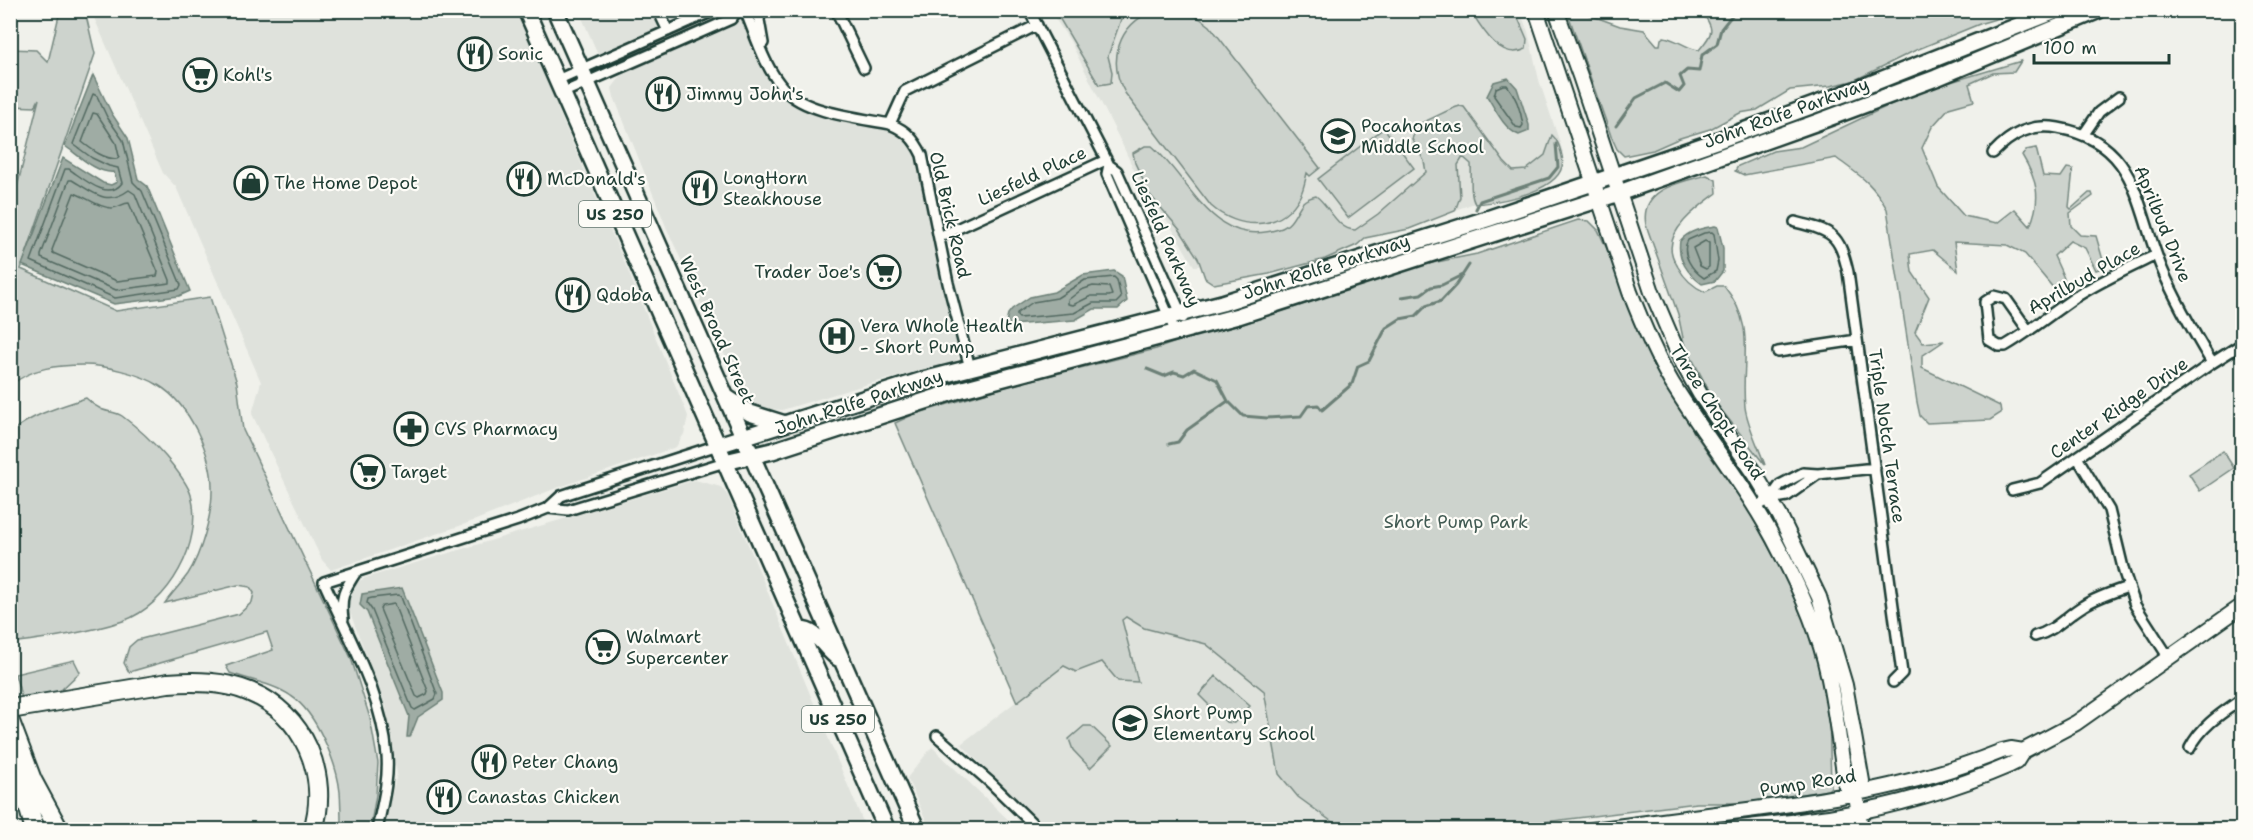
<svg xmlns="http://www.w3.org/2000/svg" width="2253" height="840" font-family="'Shantell Sans',sans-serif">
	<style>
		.built { fill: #dfe2dc }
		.green { fill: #cdd3cd; stroke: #768880; stroke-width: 1.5 }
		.water { fill: #9faca4; stroke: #6c8077; stroke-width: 1.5 }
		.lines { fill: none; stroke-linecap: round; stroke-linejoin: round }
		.shore { stroke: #526961; stroke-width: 1.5 }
		.stream { stroke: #6c8077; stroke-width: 3 }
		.minor-casing { stroke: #1f3d34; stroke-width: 14 }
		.secondary-casing { stroke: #1f3d34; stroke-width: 18 }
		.primary-casing { stroke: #1f3d34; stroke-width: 20 }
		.motorway-casing { stroke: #1f3d34; stroke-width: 22 }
		.minor { stroke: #fdfcf7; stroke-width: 9 }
		.secondary { stroke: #fdfcf7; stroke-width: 14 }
		.primary { stroke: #fdfcf7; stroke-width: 15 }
		.motorway { stroke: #fdfcf7; stroke-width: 18 }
		.labels { text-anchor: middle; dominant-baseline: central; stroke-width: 4.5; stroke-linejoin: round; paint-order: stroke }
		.shield { fill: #fdfcf7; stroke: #62766e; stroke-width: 1.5 }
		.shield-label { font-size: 16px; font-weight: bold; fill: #1f3d34 }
		.poi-label { font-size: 18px; fill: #1f3d34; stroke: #fdfcf7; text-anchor: start }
		.street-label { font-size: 18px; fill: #1f3d34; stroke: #fdfcf7 }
		.park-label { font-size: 18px; fill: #425b53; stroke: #fdfcf7 }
	</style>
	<rect width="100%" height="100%" fill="#f0f1eb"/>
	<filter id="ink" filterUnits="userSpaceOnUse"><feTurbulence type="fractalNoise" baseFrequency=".0167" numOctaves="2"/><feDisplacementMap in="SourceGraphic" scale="12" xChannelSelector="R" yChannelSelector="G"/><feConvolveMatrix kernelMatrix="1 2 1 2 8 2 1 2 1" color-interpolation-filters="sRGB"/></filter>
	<g filter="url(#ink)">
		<path class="built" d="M91,11H526L559,112L629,273L688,416L684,434L676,447L554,489L468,523L331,570L322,560L252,414L261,382L176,187L163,173Z
			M579,11H715L601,61Z
			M738,11H745L765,57L797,100L890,124L915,140L948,283L959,350L958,359L953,363L868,384L782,410L768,409L750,401L734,375L667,229L614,97L612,88L622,75Z
			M1050,11H1520L1528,32L1539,80L1563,152L1553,175L1427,220L1227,264L1194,266L1170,225L1141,185L1122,144L1070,41Z
			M695,480L721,487L728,496L866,829H383L397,774L386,707L349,610L348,597L354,584L365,578Z
			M1126,617L1144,628L1206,644L1265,691L1279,774L1342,829H1046L961,744Z
			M932,747L1018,829H930L907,778Z"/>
		<path class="green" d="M60,11H85L95,54L21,269L116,311L210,297L237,383L243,430L351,658L370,718L378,763L376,795L370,829H341C341,817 341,805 340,792C337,763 316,712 291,696C274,684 249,680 230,673L226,666L273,650L267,632L129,672L124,663L129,647L137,640L239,614L252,602L254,593L250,587L238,585L165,603C172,593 181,584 188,574C201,554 212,515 212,491C213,456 190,404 158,385C141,374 104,365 84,365C56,365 32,368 11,385V211L39,99L35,107L11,106V49L36,50L48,62Z
			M1055,11H1124L1108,56L1112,72L1111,83L1099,85Z
			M1153,11C1178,10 1190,9 1210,26L1320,168L1310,176L1307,173C1305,181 1304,189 1300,196C1281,232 1238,230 1211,206L1125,93C1107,61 1118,25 1153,11Z
			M1471,11H1515L1527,39L1526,49C1501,62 1482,29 1471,11Z
			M1567,11H1587L1590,15L1620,26L1644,30L1657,45H1660L1661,39L1664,37C1677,39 1687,49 1699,50C1714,32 1715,29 1701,11H2023L1982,23L1916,50L1853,81L1830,86L1790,90L1757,110L1740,113L1710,129L1680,138L1653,150L1624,156L1617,149L1611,136Z
			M2021,61L2014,72L1993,73L1969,84L1974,101L1949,108L1932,127L1922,148L1938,187L1964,216L1997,223L2015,209L2030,226C2042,198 2037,180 2022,155L2026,150L2036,148L2043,176L2061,177L2067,168L2073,169L2069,207L2071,209L2089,193H2092L2093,196L2070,213L2071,226L2080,235L2096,236L2105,267L2096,270L2085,248L2070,241L2054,256L2068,287L2060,296L2025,254L2007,245L1954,242L1958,271L1933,250L1910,254L1912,272L1929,297L1915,332L1923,343L1944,341L1922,356V368L2000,406L2001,413L1990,420L1927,423L1920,416L1917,402L1887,209C1872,182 1860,176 1836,158L1744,175L1735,171L1738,166L1773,151L1801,147L1917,92Z
			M1460,106L1464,107L1504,162L1513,171L1526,170L1545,155L1552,135C1558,140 1560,148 1562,156C1570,191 1499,202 1475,204C1469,193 1472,177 1471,164L1463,157L1458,165L1460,197L1455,211L1409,229L1365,238L1357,245L1325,259L1269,274L1214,284L1205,278L1198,258L1180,230L1150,195L1135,163L1133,153L1145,146H1152C1192,181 1213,250 1279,229C1293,225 1295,212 1303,202C1306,199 1312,197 1316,196C1330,206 1336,229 1355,230L1378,214L1426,172L1424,161L1412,139L1418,124C1433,119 1446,110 1460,106Z
			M1384,128L1414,168L1348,218L1318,179Z
			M1707,175L1716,180L1717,193C1701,205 1665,230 1672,254C1673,259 1676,263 1678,267C1684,278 1694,287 1705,292L1717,286H1724C1758,328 1740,360 1745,407C1747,424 1759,448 1765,465L1715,402L1684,343L1678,314L1646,225C1639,189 1680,182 1707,175Z
			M1578,220L1589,221L1598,230L1645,330L1692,414L1693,431L1749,511L1773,555L1800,594L1828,672L1831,787L1828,790L1743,803H1697L1490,829H1342L1298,797L1279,774L1264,691L1206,644L1144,628L1126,617L1122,620L1138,682L1118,681L1102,662L1076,672L1064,666L1017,702L895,423L912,415L1008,386L1156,349L1190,337L1243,324L1422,265L1477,254Z
			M86,398C90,402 95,406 101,409C107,412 116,412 122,416C137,427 154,443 166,457C174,467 187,482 191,495C204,542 169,605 123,621C86,633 48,638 11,643V432C33,414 59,407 86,398Z
			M2223,451L2234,468L2200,491L2189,474Z
			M74,660L80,672L59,692L22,699L15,674Z
			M1216,676L1250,706L1234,723L1226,722L1199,695Z
			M1084,726H1091L1112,746L1090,768L1073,750L1069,739Z"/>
		<path class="water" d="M93,75L112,114L128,138L138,179L147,186L190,291L179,296L114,304L22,265L63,158L103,183L111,185L117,182L114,172C97,174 78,155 65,146Z
			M1508,78L1517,88L1529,125V131L1519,135C1504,129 1495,109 1487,96L1494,82Z
			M1715,226L1718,227L1723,248V271L1715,281L1702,284C1688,274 1677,259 1680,241C1688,231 1702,228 1715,226Z
			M1114,271L1122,276L1127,301L1118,309H1094L1075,320L1011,325L1006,322L1008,314L1012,309L1030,297L1054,292L1083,275Z
			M402,588L443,693V700L418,717L410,737H407L409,716L367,612L360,605L362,594Z"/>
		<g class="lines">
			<path class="shore" d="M1503,85H1507C1516,96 1521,112 1523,125L1521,128L1516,127L1494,96L1496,88Z
				M93,94L97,96L107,117L123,140L133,182L142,191L181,285L179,289L115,298L31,261L65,169H69C83,178 108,202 122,183L118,168L109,166L92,158L73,144Z
				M93,113L97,114L116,143L119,156L117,159C104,159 92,150 82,142Z
				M69,180H72C93,192 106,207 129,190L135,194L170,280V283L116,290L41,258V255Z
				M74,193C87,197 96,207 111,208C118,208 123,203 129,203L158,272L157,276L117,281L53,253L52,250Z
				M1704,233L1712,232L1714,234L1718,261L1716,271L1704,278C1693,271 1680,254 1688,240Z
				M1705,241L1709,243V267L1706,269L1700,266L1693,248Z
				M1114,277L1117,280L1121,298L1116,303H1093L1074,313L1019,318L1017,316V313L1033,302L1057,298L1085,280Z
				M1093,286L1109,287L1112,295L1109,296H1091L1073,305L1068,304V300L1081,290Z
				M398,595L401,597L437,694L435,699L415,710L412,708L372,610L367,603L368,599L372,598Z
				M394,604L428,691L427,694L419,698L416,696L380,609L382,606Z"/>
			<path class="stream" d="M1616,126L1636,98L1665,83L1679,92L1684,86L1680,76L1687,70L1699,71L1702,55L1717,44L1721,29L1736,10
				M1476,209L1480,201L1549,178L1558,167L1556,144
				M1402,297L1421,294L1431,287L1442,285L1462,275
				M1147,369L1164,376L1174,372L1184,375L1194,369L1217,380L1228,401L1243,416L1267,418L1301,416L1308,406L1318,405L1322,410L1352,384L1358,366L1369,361L1386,328L1400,319L1416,316L1426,306L1441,301L1456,285L1469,265
				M1169,444L1178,442L1187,430L1228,401"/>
			<defs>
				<path id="minor" d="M658,10L668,31
					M745,10C756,37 765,69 785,90C806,113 860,118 890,124C907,131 914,139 922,155L948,283L970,368
					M761,10L759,20L763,43
					M836,10L864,68
					M1029,10L1109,165L1117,171L1183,318
					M557,80L715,10
					M562,93L731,19L738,10
					M890,124L905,91L1037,25
					M2084,134L2099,112L2119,97
					M1993,153C2011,134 2031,123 2058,128C2139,142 2136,208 2162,269C2176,302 2194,333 2212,363
					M1109,165L1107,174L1176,333
					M1795,222C1832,231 1839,233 1848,272L1902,673L1893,682
					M939,237L1106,160
					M2028,330L2006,299L1994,296L1985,302L1989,340L1999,346H2005C2029,332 2051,314 2074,298C2100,281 2129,268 2156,255
					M1778,352L1857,340
					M2077,457L2109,510L2124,572L2135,605L2169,658
					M2012,490L2040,483L2212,363L2242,344
					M1770,499L1780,485L1803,473L1818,474L1875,468
					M1756,507L1770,499L1787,496L1818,474
					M548,508L568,510L725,462
					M343,619C340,597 344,590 356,572
					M2035,636C2055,631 2066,616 2083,606C2097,597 2113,592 2128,587
					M937,736L991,783L1039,830
					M2190,748C2202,725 2222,713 2242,699
					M377,830C382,805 389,781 387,756C382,693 349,639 324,582L518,520L548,508L561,496L570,493L718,445"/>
				<path id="secondary" d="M1536,10L1630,292C1642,323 1655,354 1672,383C1707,440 1750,491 1780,551C1800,589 1819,631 1828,674C1836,711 1840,749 1846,786L1856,794
					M1556,10L1580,76L1652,292L1681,360L1700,394L1755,474L1780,516L1819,597L1845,685L1862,781L1856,794L1861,830
					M1593,830C1634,825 1675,819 1716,814C1815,802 1908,789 2002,751L2011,749L2023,751
					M1725,830C1762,825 1799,822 1835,816C1895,806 1954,789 2010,765L2016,762L2023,751L2076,723L2242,606"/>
				<path id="primary" d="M526,10L887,830
					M555,10L917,830
					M726,397L750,413L785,424
					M718,445L923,380L1222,303L1490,218L1716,141L1855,90L2058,10
					M725,462L772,451L959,390L1238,316L1619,193L1815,123L1936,78L2099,10
					M799,630C817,629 825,649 838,658"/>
				<path id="motorway" d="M10,709L168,683C195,681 224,681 250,692C304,714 330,775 313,830
					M10,722L32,780L59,830
					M18,771L35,830"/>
			</defs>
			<use href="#minor" class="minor-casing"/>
			<use href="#secondary" class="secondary-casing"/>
			<use href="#primary" class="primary-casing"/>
			<use href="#motorway" class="motorway-casing"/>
			<use href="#minor" class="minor"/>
			<use href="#secondary" class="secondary"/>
			<use href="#primary" class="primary"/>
			<use href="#motorway" class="motorway"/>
		</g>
	</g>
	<defs>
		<symbol id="restaurant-ring" viewBox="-11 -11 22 22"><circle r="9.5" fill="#fdfcf7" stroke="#1f3d34" stroke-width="1.5"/><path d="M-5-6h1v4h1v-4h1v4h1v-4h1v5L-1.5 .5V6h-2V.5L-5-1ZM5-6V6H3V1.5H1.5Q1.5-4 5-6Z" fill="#1f3d34"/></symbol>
		<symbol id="supermarket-ring" viewBox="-11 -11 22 22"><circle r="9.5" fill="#fdfcf7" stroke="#1f3d34" stroke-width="1.5"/><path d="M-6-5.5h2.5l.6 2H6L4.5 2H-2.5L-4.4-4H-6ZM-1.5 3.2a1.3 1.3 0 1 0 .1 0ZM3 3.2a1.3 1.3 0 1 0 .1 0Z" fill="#1f3d34"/></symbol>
		<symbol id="school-ring" viewBox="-11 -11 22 22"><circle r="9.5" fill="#fdfcf7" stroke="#1f3d34" stroke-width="1.5"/><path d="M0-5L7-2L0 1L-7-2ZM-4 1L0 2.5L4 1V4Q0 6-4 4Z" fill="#1f3d34"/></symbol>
		<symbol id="shop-ring" viewBox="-11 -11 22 22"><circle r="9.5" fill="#fdfcf7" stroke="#1f3d34" stroke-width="1.5"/><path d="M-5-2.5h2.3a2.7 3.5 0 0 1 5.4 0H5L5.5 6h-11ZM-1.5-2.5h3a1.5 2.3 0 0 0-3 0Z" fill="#1f3d34"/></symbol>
		<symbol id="hospital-ring" viewBox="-11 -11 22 22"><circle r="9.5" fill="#fdfcf7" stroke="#1f3d34" stroke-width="1.5"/><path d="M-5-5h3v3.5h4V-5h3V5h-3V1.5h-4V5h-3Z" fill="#1f3d34"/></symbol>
		<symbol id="pharmacy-ring" viewBox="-11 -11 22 22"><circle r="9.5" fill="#fdfcf7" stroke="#1f3d34" stroke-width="1.5"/><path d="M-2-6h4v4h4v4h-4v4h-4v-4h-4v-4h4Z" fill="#1f3d34"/></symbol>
	</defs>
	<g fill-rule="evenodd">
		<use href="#restaurant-ring" x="456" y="35" width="38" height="38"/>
		<use href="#supermarket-ring" x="181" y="56" width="38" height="38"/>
		<use href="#restaurant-ring" x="644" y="75" width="38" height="38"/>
		<use href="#school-ring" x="1319" y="117" width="38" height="38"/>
		<use href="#restaurant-ring" x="505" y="160" width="38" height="38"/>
		<use href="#shop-ring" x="232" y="164" width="38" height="38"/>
		<use href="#restaurant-ring" x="681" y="169" width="38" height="38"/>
		<use href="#supermarket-ring" x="865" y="253" width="38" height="38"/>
		<use href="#restaurant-ring" x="554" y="276" width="38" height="38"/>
		<use href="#hospital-ring" x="818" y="317" width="38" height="38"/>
		<use href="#pharmacy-ring" x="392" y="410" width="38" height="38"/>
		<use href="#supermarket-ring" x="349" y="453" width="38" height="38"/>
		<use href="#supermarket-ring" x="584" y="628" width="38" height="38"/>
		<use href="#school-ring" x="1111" y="704" width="38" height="38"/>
		<use href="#restaurant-ring" x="470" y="743" width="38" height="38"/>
		<use href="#restaurant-ring" x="425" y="778" width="38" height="38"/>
	</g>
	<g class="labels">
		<g class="shield">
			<rect x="579" y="201" width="72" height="26" rx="4.5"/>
			<rect x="802" y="706" width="72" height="26" rx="4.5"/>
		</g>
		<g class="shield-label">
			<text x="615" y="214">US 250</text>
			<text x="838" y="719">US 250</text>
		</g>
		<g class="poi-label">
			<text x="498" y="54">Sonic</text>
			<text x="223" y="75">Kohl's</text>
			<text x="686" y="94">Jimmy John's</text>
			<text x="1361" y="126">Pocahontas<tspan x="1361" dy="21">Middle School</tspan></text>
			<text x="723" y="178">LongHorn<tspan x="723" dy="21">Steakhouse</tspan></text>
			<text x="547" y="179">McDonald's</text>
			<text x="274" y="183">The Home Depot</text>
			<text x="861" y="272" text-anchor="end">Trader Joe's</text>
			<text x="596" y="295">Qdoba</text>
			<text x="860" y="326">Vera Whole Health<tspan x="860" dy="21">- Short Pump</tspan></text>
			<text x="434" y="429">CVS Pharmacy</text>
			<text x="391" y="472">Target</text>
			<text x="626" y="637">Walmart<tspan x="626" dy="21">Supercenter</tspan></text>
			<text x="1153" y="713">Short Pump<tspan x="1153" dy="21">Elementary School</tspan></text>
			<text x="512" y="762">Peter Chang</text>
			<text x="467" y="797">Canastas Chicken</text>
		</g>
		<g class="street-label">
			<text transform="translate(1786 113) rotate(-20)">John Rolfe Parkway</text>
			<text transform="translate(1032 176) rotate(-25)">Liesfeld Place</text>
			<text transform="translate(950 215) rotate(77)">Old Brick Road</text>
			<text transform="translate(2163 224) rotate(68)">Aprilbud Drive</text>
			<text transform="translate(1166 239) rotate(66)">Liesfeld Parkway</text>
			<text transform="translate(1326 267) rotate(-18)">John Rolfe Parkway</text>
			<text transform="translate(2084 278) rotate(-30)">Aprilbud Place</text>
			<text transform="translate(717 330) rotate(66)">West Broad Street</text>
			<text transform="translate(859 402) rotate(-18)">John Rolfe Parkway</text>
			<text transform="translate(2119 408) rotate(-35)">Center Ridge Drive</text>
			<text transform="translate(1717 412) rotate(57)">Three Chopt Road</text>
			<text transform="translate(1887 436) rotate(82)">Triple Notch Terrace</text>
			<text transform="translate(1808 783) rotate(-9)">Pump Road</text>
		</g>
		<g class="park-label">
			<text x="1456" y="522">Short Pump Park</text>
		</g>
	</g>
	<rect width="2253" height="840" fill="none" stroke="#fdfcf7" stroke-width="36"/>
	<rect x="18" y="18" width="2217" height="804" fill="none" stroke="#1f3d34" stroke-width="2" filter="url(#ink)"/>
	<path d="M2034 54v9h135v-9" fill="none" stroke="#1f3d34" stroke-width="3"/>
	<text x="2043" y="54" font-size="18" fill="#1f3d34" stroke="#fdfcf7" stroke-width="4.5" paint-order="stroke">100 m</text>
</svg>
